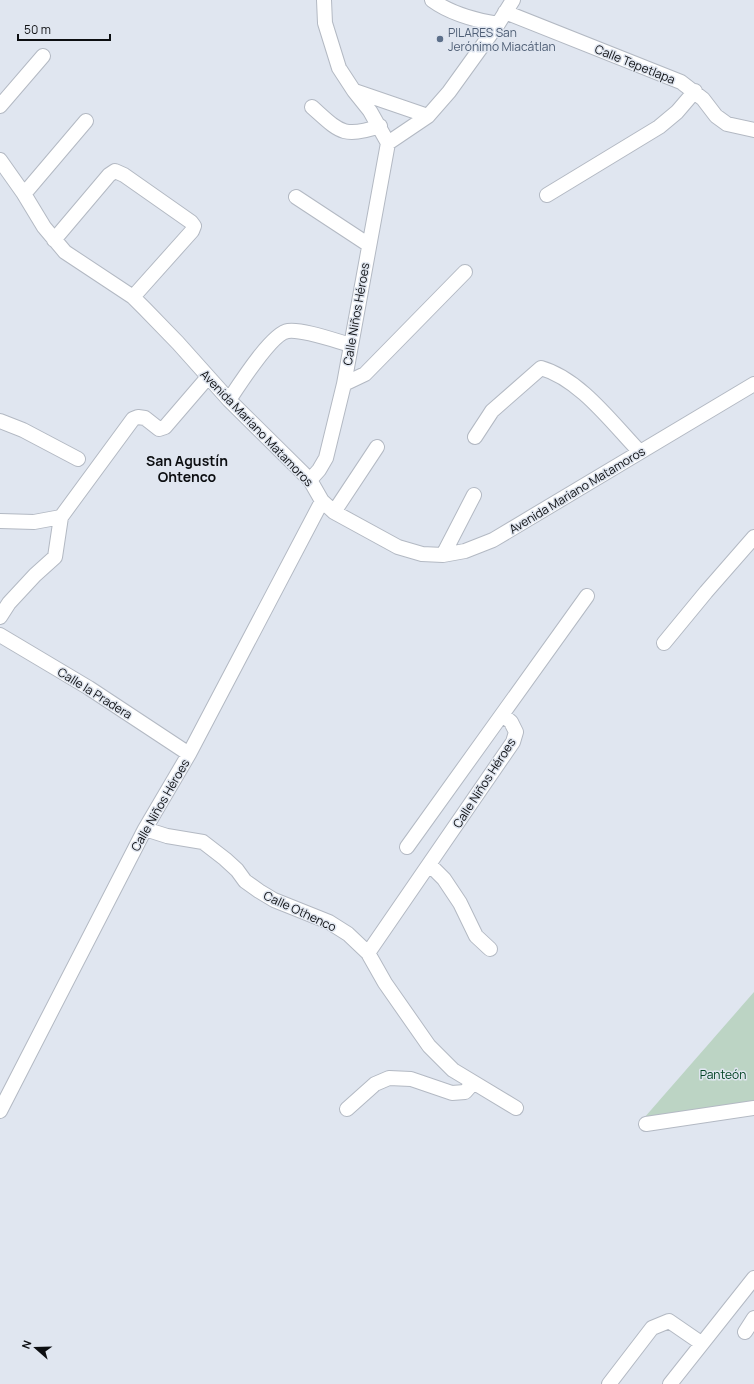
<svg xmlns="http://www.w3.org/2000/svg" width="754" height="1384" font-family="Manrope,sans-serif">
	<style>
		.green { fill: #bcd4c4 }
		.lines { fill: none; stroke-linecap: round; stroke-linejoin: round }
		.minor-casing { stroke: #b3b9c3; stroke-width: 16 }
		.minor { stroke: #fff; stroke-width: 14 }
		.service-dot { fill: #5c6f8a; stroke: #e0e6f0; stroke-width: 1.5 }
		.labels { text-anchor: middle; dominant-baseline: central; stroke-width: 3; stroke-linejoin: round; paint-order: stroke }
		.service-label { font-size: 12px; fill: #4e5e75; stroke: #e0e6f0; text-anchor: start }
		.street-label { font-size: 12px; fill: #0c0e11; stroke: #e0e6f0 }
		.park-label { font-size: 12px; fill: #004223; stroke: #e0e6f0 }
		.quarter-label { font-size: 14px; font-weight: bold; fill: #0c0e11; stroke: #e0e6f0 }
	</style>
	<rect width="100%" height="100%" fill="#e0e6f0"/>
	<path class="green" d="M754,992V1101L644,1118Z"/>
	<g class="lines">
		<defs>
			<path id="minor" d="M324,0L325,23L339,68L354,91L370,111L388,143
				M432,0C451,14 474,20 498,24
				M505,12L681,82L703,99L716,116L727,124L754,130
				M355,91L428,116
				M0,106L43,56
				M312,107C339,131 343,139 380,126
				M388,143L428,116L449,92L498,24L513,0
				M0,160L24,194L44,227L65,252L133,297L145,309L178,343L229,400L310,480L322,501L334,512L398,547L422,554L443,555L465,551L493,540L754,384
				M24,194L86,121
				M547,195L659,127L677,112L695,91
				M296,197L369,245
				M54,240L109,175L115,171L124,175L191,222L194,226L192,231L133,297
				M344,384L365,374L465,272
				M229,400C239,385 272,333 288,331C303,329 336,341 351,345
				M0,421L23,430L78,459
				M475,437L492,411L541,368C580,379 612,423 640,452
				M310,480L319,470L326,458L344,384L388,143
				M334,512L377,447
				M61,517L133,419L138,417L145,418L159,429L165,427L208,377
				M0,521L34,522L61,517L55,557L35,575L9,603L0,617
				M443,555L474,495
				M0,635L89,688L189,754
				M664,643L706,592L754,537
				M145,829L167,836L203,842L225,859L237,870L245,881L259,891L274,900L329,922L348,934L368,953L385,983L429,1046L453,1070L516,1108
				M407,847L587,596
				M430,865L444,879L460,903L476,936L490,949
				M368,953L513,742L516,732L511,722L503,715
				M347,1109L375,1084L389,1078L411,1079L452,1093L465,1092L473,1083
				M0,1111L145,829L189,754L322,501
				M646,1124L754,1108
				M745,1332L754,1318
				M609,1384L652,1328L669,1321L701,1343
				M670,1384L754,1278"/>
		</defs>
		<use href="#minor" class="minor-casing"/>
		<use href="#minor" class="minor"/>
	</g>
	<circle class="service-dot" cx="440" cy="39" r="4"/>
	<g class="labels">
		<g class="service-label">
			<text x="448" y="32">PILARES San<tspan x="448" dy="14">Jerónimo Miacátlan</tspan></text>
		</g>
		<g class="street-label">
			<text transform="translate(635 64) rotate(22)">Calle Tepetlapa</text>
			<text transform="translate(356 314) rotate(-80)">Calle Niños Héroes</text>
			<text transform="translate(257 428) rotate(46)">Avenida Mariano Matamoros</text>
			<text transform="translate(577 490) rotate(-31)">Avenida Mariano Matamoros</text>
			<text transform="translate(95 693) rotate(32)">Calle la Pradera</text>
			<text transform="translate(484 783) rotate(-57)">Calle Niños Héroes</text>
			<text transform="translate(160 805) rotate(-60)">Calle Niños Héroes</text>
			<text transform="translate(300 911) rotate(25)">Calle Othenco</text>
		</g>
		<g class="park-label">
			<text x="723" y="1074">Panteón</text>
		</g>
		<g class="quarter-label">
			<text x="187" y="460">San Agustín<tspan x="187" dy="16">Ohtenco</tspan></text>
		</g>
	</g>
	<g transform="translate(36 1348) rotate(290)" stroke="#e0e6f0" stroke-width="3" paint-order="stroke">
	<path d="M0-3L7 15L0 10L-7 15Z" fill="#0c0e11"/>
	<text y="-6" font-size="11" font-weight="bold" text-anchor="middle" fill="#0c0e11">N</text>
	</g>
	<path d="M18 34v6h92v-6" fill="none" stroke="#0c0e11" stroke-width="2"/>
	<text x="24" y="34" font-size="12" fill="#0c0e11" stroke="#e0e6f0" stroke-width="3" paint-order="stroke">50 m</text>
</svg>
